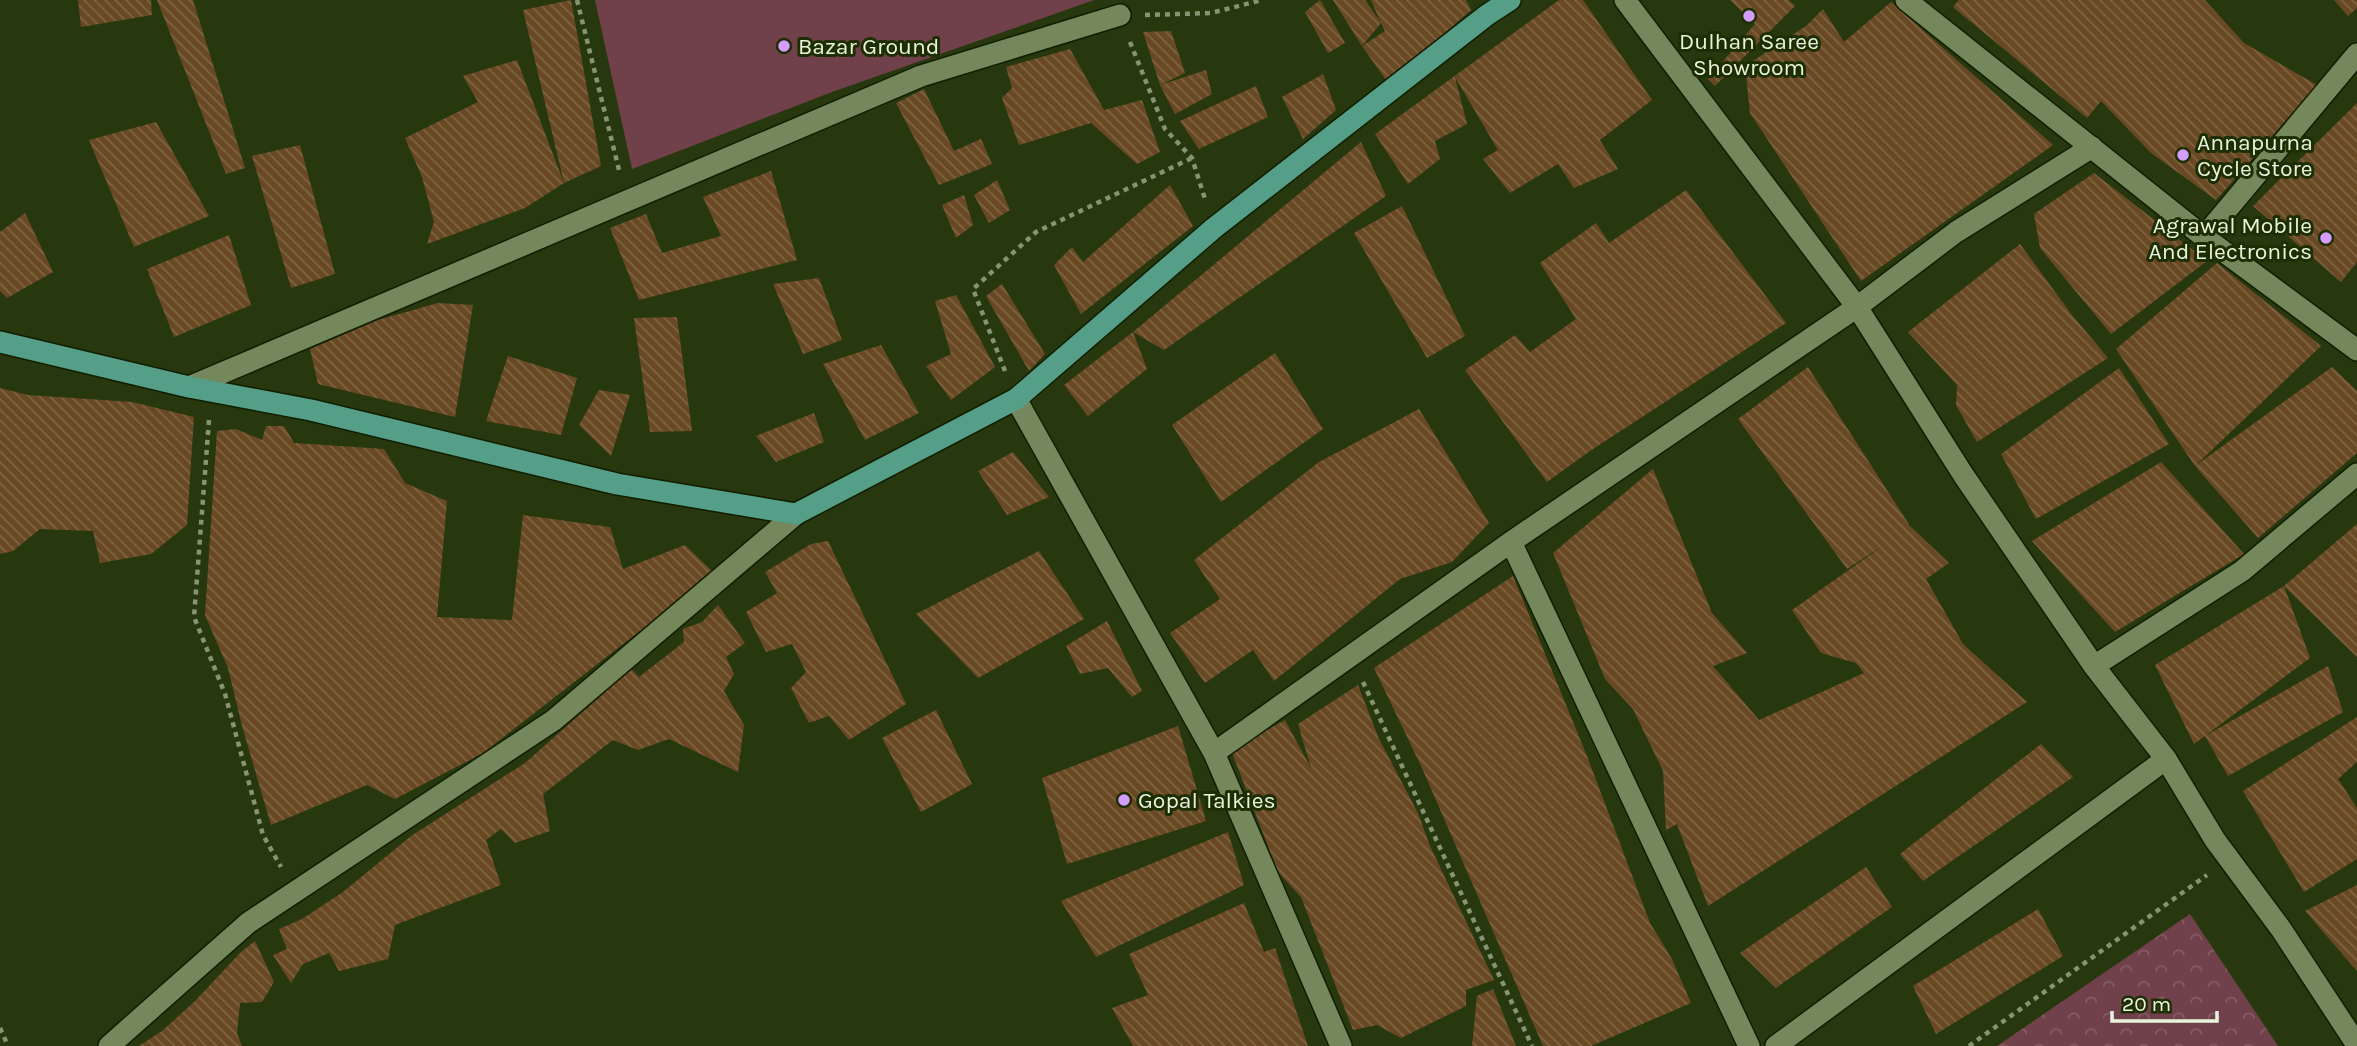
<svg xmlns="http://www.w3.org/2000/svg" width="2357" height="1046" font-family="Karla,sans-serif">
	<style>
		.park { fill: url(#park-crowns) }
		.garden { fill: #70414a }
		.building { fill: url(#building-back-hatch) }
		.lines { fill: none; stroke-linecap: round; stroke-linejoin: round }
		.minor-casing { stroke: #121e01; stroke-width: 24 }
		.tertiary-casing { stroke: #121e01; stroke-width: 24 }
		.secondary-casing { stroke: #121e01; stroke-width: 24 }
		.primary-casing { stroke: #121e01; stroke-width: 24 }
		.path { stroke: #869473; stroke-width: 4.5; stroke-dasharray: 5 5; stroke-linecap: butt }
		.minor { stroke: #74885c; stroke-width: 21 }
		.tertiary { stroke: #74885c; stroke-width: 21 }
		.secondary { stroke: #74885c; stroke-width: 21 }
		.primary { stroke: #559f89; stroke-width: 21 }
		.poi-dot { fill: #d29dfd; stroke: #1e2e03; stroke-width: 2.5 }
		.labels { text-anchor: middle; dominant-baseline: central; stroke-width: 6; stroke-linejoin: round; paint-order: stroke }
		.poi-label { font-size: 23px; fill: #e8f3db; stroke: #1e2e03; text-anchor: start }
	</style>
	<defs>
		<pattern id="park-crowns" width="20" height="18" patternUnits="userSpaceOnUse" patternTransform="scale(1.75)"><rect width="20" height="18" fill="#70414a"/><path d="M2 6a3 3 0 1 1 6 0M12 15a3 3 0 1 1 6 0" fill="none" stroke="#845d64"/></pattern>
		<pattern id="building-back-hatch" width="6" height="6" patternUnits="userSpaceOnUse" patternTransform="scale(1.75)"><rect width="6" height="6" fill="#694924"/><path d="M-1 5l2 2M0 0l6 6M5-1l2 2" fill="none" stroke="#7e6443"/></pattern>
	</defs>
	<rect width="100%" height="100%" fill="#27380e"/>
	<path class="park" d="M2190,914L2278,1046H1997Z"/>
	<path class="garden" d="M595,0H1094L832,92L632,169Z"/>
	<path class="building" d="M78,0H151L152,15L81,27Z
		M157,0H193L245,168L226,174Z
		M571,0L601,166L564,183L525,208L427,244L434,222L422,177L405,138L478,102L463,76L517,60L564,183L523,10Z
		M1320,0L1345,43L1328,53L1305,12Z
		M1333,0H1365L1381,23L1362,46L1385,31L1380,21L1371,0H1466L1471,10L1388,83L1362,46Z
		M1559,0H1583L1652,100L1600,140L1618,169L1574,188L1558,164L1510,193L1483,159L1498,150L1455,77L1467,124L1435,141L1440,159L1408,184L1375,134Z
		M1730,0H1789L1795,6L1715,86L1708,79L1755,24Z
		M1959,0H2205L2244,43L2317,85L2216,200L2151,153L2101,101L2087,118L1953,7Z
		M2334,0H2357V8L2348,16Z
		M1891,2L2053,145L1861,281L1750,113L1745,66L1806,26L1823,9L1844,42Z
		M1171,31L1185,73L1160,85L1143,32Z
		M1070,49L1104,110L1142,100L1160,152L1137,164L1091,123L1019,145L1002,98L1012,88L1006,67Z
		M1206,70L1212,94L1175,114L1160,85Z
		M1323,74L1336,110L1303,139L1282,97Z
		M1256,86L1268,117L1199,149L1180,121Z
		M924,89L954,151L981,139L992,164L939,185L896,103Z
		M2357,103V262L2341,282L2253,206Z
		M156,122L209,216L134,247L89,140Z
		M1361,142L1386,196L1164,350L1133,332Z
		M300,145L335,274L291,288L252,156Z
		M771,171L797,260L639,300L610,228L646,214L662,253L721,236L703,197Z
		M2094,173L2207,261L2111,334L2040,248L2034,214Z
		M997,180L1010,210L989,223L974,195Z
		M1170,185L1193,226L1081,314L1054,265L1072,247L1083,262Z
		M1686,190L1786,323L1590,451L1547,482L1465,370L1515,335L1530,352L1576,319L1540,263L1596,223L1609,243Z
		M964,195L973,225L956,238L942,205Z
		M1402,206L1465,336L1427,358L1354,233Z
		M25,213L53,272L7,298L0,291V232Z
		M229,235L251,305L174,337L147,269Z
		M2020,244L2072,315L2108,358L1977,442L1956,405L1957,385L1908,332Z
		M2217,263L2321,346L2195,466L2116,349Z
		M819,278L842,340L803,354L773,284Z
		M1002,284L1045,354L1029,371L986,296Z
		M956,295L995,367L951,400L926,366L951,354L935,301Z
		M438,303L473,305L455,417L318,384L310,349L378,320Z
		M677,317L692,431L650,432L634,318Z
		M1133,332L1147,369L1088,416L1064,385Z
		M881,345L919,413L865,440L823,364Z
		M1275,353L1323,429L1221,502L1172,425Z
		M508,356L577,378L561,435L486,421Z
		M1808,367L1910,526L1949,563L1926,579L1963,644L2027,702L1708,906L1677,824L1666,830L1663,771L1633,709L1605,679L1553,553L1653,469L1712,613L1747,653L1713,666L1759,720L1864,673L1856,663L1821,653L1792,610L1884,545L1847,569L1738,419Z
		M2332,367L2357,391V453L2258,538L2195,466Z
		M2119,368L2169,444L2036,519L2001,454Z
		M0,388L28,395L132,402L194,417L187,525L151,554L100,563L93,531L40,529L13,551L0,554Z
		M599,390L630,395L611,456L579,425Z
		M1419,409L1489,523L1452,562L1400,579L1274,681L1253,650L1205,683L1170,633L1220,599L1194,560L1319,462Z
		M814,413L824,442L776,462L756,436Z
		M266,426H284L294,443L384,449L405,483L447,501L437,617L512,620L523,515L610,527L623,569L685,545L712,571L654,620L483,753L395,799L367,785L271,825L242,726L228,668L205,615L217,431L236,429L262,440Z
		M1013,452L1049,497L1007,515L978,471Z
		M2161,462L2244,554L2115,632L2032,541Z
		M2357,524V657L2284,586L2310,658L2205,736L2328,666L2343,712L2228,776L2205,736L2194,744L2155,665L2284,586Z
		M828,541L906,704L849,740L829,716L809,723L791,688L806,672L792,644L766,652L746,612L777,593L765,572L811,544Z
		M1039,551L1084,619L978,678L916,614Z
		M1513,576L1587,756L1650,923L1672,959L1691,1003L1591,1046H1543L1422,768L1374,668Z
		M718,605L745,643L726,657L734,674L724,691L744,725L738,772L669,739L638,750L613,740L543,794L550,831L515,843L501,829L486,840L501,885L395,925L388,959L339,971L329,953L303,964L291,983L273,955L287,949L279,929L302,919L343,892L411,836L525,763L631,669L639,677L684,642L683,629L702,622Z
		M1107,621L1142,691L1132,697L1108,668L1080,674L1066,646Z
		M1358,685L1379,739L1418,813L1430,846L1494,980L1466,990V1006L1401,1038L1377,1025L1353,1030L1301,897L1278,872L1231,750L1285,720L1311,768L1298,724Z
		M936,710L972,784L921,812L882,738Z
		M2357,717V762L2338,779L2357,808V859L2304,892L2243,791Z
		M1178,726L1206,821L1067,864L1042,778Z
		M2041,744L2073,777L1923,881L1900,854Z
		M1228,832L1244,885L1096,957L1061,901Z
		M1866,867L1892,907L1776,988L1740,953Z
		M2357,885V971L2305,911Z
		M1244,903L1264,952L1275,948L1308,1046H1133L1112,1008L1148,995L1129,954Z
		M2038,909L2063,956L1936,1034L1913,986Z
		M255,941L274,982L262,1002L240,1003L237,1033L242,1046H139L162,1031L195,1001L241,952Z
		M1493,989L1516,1046H1472L1477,996Z"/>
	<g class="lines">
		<defs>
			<path id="minor" d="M2204,237L2357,54
				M189,387L921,76L1120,15
				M1016,399L1214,753L1341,1046
				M1511,542L1749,1046
				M2094,666L2242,571L2357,474
				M1214,753L1511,542L1857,307L1956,232L2092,147
				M109,1046L248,923L554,720L796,514
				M1776,1046L2166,759"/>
			<path id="tertiary" d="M1906,0L2204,237L2357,350"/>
			<path id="secondary" d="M1625,0L1857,307L1964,476L2094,666L2166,759L2215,840L2281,929L2357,1045"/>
			<path id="primary" d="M0,342L189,387L311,410L617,484L796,514L1016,399L1214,228L1487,15L1510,0"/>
		</defs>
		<use href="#minor" class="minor-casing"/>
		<use href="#tertiary" class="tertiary-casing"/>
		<use href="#secondary" class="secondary-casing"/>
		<use href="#primary" class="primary-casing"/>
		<path class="path" d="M577,0L620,174
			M1145,15L1211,13L1262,0
			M1130,42L1165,129L1192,158L1205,199
			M1005,371L973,289L1036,232L1192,158
			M209,420L194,617L225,694L263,835L281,867
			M1363,682L1532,1046
			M0,1028L8,1046
			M1969,1046L2207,875"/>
		<use href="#minor" class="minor"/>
		<use href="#tertiary" class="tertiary"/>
		<use href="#secondary" class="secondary"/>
		<use href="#primary" class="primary"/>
	</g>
	<g class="poi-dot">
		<circle cx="1749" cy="16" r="7"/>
		<circle cx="784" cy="46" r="7"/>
		<circle cx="2183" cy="155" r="7"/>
		<circle cx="2326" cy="238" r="7"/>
		<circle cx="1124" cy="800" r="7"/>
	</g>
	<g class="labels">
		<g class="poi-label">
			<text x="1749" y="41" text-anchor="middle">Dulhan Saree<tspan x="1749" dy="26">Showroom</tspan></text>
			<text x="798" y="46">Bazar Ground</text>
			<text x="2197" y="142">Annapurna<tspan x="2197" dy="26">Cycle Store</tspan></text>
			<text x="2312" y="225" text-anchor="end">Agrawal Mobile<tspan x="2312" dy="26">And Electronics</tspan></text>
			<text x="1138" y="800">Gopal Talkies</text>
		</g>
	</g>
	<path d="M2112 1011v10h105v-10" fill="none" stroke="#e8f3db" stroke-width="3.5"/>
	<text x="2122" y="1011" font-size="21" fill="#e8f3db" stroke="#1e2e03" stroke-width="5" paint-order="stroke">20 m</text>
</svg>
